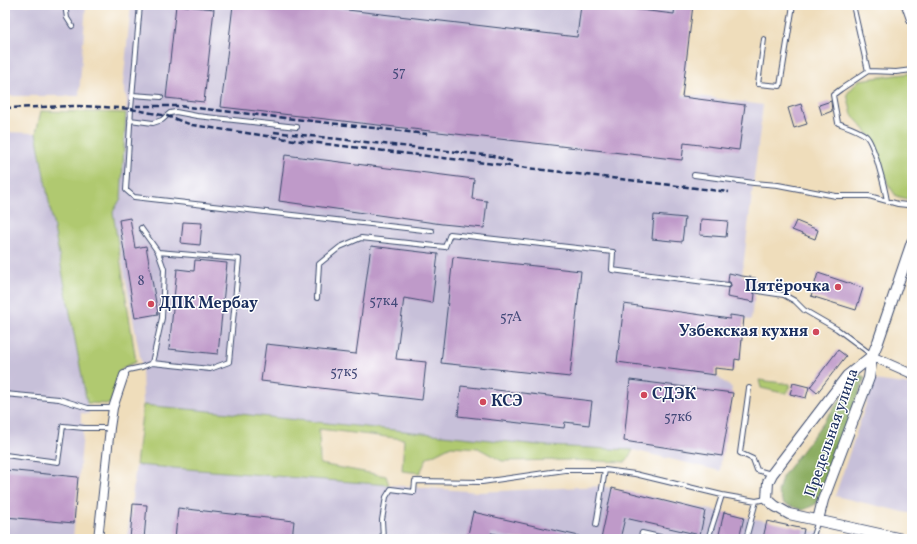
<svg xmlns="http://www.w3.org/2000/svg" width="917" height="544" font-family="Vollkorn,serif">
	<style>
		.industrial { fill: #c7c0d9 }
		.green { fill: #b0c96f; stroke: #667c66 }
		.forest { fill: #8cad62; stroke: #546e60 }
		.building { fill: #bf9ac9 }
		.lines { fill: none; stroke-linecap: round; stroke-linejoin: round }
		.service-casing { stroke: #3b496c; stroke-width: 6 }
		.minor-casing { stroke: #3b496c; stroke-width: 10 }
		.tertiary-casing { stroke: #3b496c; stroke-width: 12 }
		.service { stroke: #fff; stroke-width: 4 }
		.minor { stroke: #fff; stroke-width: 8 }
		.tertiary { stroke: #fff; stroke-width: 10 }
		.rail { stroke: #1b2f5e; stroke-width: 2.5; stroke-dasharray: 6 3; stroke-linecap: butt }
		.poi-dot { fill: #d1495b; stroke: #fff; stroke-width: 1.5 }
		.labels { text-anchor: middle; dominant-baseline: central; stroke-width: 3; stroke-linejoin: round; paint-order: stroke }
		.number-label { font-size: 14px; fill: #444a79 }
		.poi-label { font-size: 16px; font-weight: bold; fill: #1b2f5e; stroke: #fff; text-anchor: start }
		.street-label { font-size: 16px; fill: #1b2f5e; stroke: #fff }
	</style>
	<rect width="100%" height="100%" fill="#fff"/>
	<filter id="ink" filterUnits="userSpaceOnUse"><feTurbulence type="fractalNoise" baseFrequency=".025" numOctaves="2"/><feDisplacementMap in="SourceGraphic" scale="8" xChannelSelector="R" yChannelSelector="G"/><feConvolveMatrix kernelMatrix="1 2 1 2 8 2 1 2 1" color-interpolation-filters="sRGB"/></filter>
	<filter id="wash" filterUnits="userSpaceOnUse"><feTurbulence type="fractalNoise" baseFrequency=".012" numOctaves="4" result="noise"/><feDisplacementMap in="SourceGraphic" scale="16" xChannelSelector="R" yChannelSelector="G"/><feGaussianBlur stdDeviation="0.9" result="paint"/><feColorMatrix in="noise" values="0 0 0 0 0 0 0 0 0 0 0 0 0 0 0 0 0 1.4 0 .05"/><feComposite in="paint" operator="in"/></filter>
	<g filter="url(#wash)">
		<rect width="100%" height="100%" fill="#efddbb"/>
		<path class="industrial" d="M5,5H86L79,96H5Z
			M131,5H693L683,94L763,105L742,276L756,278L751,320L721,318L715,375L732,388L721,460L720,471L633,450L548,446L230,413L143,405L142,367L113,212L121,198L127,100L123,85Z
			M5,132L36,133L89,414L81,413V423H84L73,539H5Z
			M874,380L912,385V514L835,496Z
			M136,465L479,492L602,486L744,517L767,521L848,539H127Z"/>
		<path class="green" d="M912,73V197L908,199L896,196L888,184L873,139L852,115L847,94L859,80Z
			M41,111L126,113L121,198L113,212L136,362L122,368L110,404L87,403L36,133Z
			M759,380L790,384L787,394L761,388Z
			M143,405L230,413L548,446L633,450L626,462L568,460L502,461L478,448L451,446L427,458L420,473L402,471L404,439L319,429L320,464L386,476L389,485L136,465Z"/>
		<path class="forest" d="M859,375L865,377L816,504L803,510L784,504L778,492L782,477Z"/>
		<g id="blocks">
			<path class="building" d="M176,5L214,9L204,102L166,98Z
				M233,5H305L577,37L581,5H598L674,14L675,5H693L682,97L745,105L739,150L684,143L682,160L221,107Z
				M831,101L832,111L822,115L819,105Z
				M801,104L807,124L794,128L788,108Z
				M285,155L474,179L472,199L487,201L484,228L442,224L279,201Z
				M654,215L685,218L682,242L652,239Z
				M130,218L135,248L146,246L158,314L135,318L119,220Z
				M701,219L728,221L726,237L700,235Z
				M796,221L818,230L815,239L792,230Z
				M183,222L202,223L200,245L181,243Z
				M371,246L438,254L432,303L404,298L396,359L426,362L422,400L261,381L266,344L356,354Z
				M453,257L581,271L570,377L441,363Z
				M195,260L227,263L218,354L169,349L177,269L194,271Z
				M729,273L742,276L756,278L755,287H753L752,290V292L755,294L754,302L727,297L728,288L731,287V285L730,282H728Z
				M818,273L863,288L856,310L811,296Z
				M624,304L730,319V315L744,317L740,360L735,359L734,370L715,368V375L617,362Z
				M838,350L846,356L817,393L810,387Z
				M630,380L733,393L722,456L624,441Z
				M793,383L809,387L806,398L790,394Z
				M461,386L592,401L589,425L565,422L564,428L458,416Z
				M5,470L78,477L74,523L5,517Z
				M612,488L705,511L700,535L625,518L620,539H601Z
				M133,504L147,505L144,539H130Z
				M178,508L294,521L292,539H175Z
				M473,512L579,536L578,539H518L491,533V539H467Z
				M724,512L744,517L740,535L737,534L736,539H718Z
				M767,521L804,529L802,539H767L763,538Z"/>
		</g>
	</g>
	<g filter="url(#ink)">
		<use href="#blocks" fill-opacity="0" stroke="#3b496c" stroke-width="1"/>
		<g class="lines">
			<defs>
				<path id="service" d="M65,5L67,18L72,26
					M140,5L131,109L126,190L134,197L432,231
					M853,5L868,71L896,72L912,70
					M5,6V5
					M764,39L758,84L780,86L793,5
					M868,71L841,89L833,95L838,123C846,126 859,130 866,136C874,143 885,189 887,201
					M132,95L161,97
					M130,120L153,123L162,120L170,113L176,112L197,116L297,127
					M694,175L754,183L778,185L836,196H869L898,204L907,205L912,206
					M755,290L764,292L784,295L795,301L804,310L837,329L872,355
					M317,298L319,264L340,247L361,238L445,247L450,234L613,252L612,270L728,285
					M152,363L210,369L229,362L239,259L158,252
					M124,375L128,370L142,367L152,363L162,318L164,269L158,252L141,228
					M749,388L740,453L753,459L757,470L771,474
					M5,394L59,399L88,408H113
					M5,455L58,462L63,426L84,428H110
					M596,525L605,470
					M383,539L382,520L386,497L391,489L414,492L415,481L482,482L565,470H605L635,474L722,495L756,501L766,499
					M640,539L642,533L669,539
					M708,539L722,495
					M746,539L756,501
					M812,539L818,520"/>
				<path id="minor" d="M872,356L876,358L912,374
					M98,539L110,428L113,408L124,375"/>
				<path id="tertiary" d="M907,5L912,19
					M872,356L847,376L772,474L768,482L767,499L775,506L789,514L902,539
					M818,520L823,500L869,378L872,356L878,342L912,242"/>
			</defs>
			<use href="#service" class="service-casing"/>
			<use href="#minor" class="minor-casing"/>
			<use href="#tertiary" class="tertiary-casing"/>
			<use href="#service" class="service"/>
			<use href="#minor" class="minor"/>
			<use href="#tertiary" class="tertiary"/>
			<path class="rail" d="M136,106H179L427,134
				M5,108L77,106L104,107L131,109L167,116L192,125L301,141L729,192
				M274,132L493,156L514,162"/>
		</g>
	</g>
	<g class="poi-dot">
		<circle cx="838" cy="287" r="4"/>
		<circle cx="151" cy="304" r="4"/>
		<circle cx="816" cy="332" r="4"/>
		<circle cx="644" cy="395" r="4"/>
		<circle cx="483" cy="402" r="4"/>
	</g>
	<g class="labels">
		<g class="number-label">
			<text x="399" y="72">57</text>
			<text x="141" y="281">8</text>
			<text x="384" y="301">57к4</text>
			<text x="511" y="317">57А</text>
			<text x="344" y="372">57к5</text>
			<text x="678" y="417">57к6</text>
		</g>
		<g class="poi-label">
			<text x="830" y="287" text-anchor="end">Пятёрочка</text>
			<text x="159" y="304">ДПК Мербау</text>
			<text x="808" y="332" text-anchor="end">Узбекская кухня</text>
			<text x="652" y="395">СДЭК</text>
			<text x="491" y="402">КСЭ</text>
		</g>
		<g class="street-label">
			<text transform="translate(832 433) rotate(-71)">Предельная улица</text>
		</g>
	</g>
	<rect width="917" height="544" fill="none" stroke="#fff" stroke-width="20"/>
</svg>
